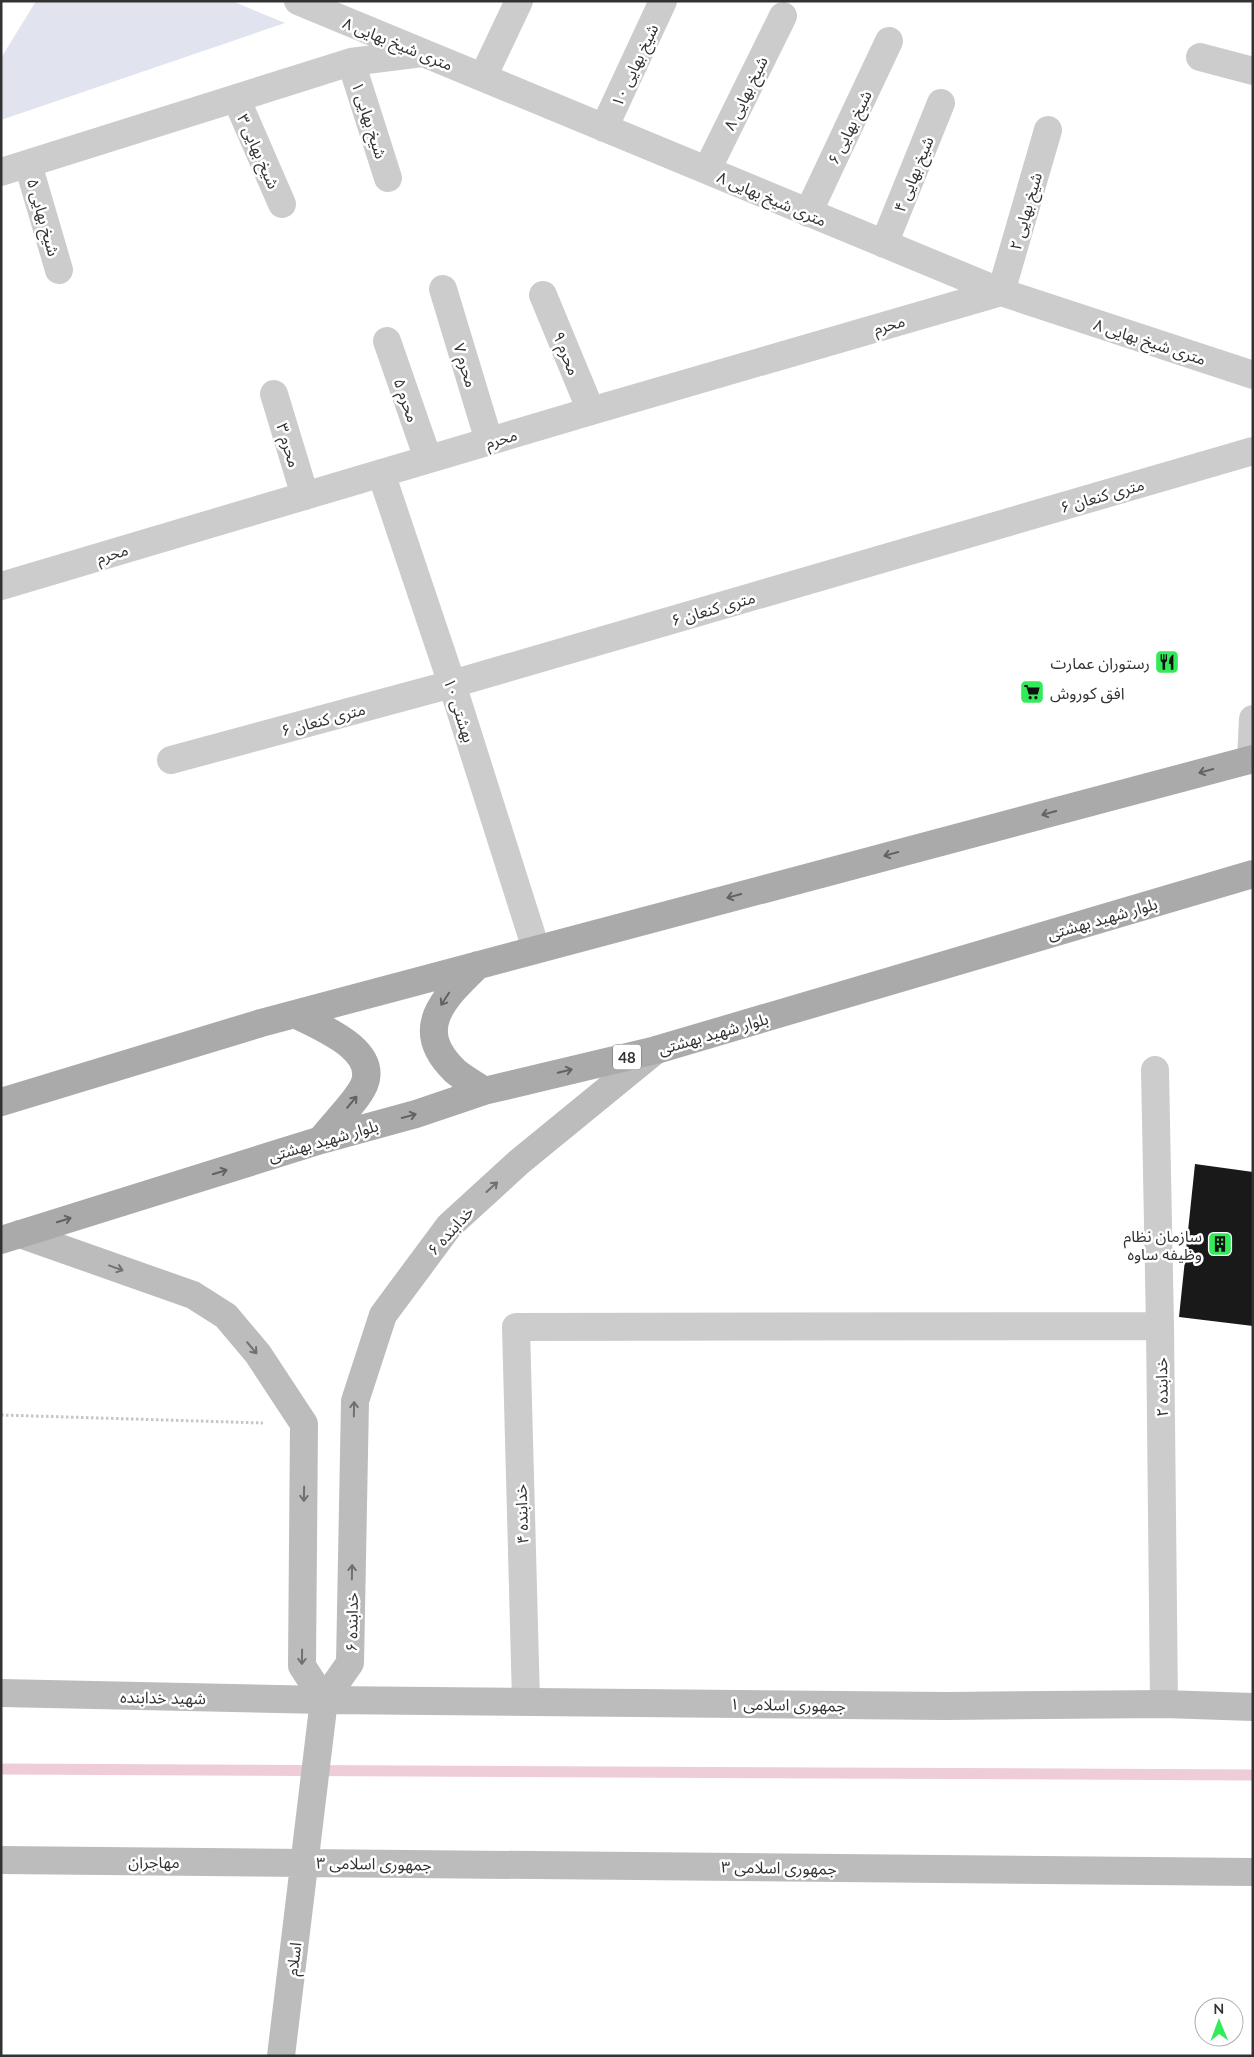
<svg xmlns="http://www.w3.org/2000/svg" width="1254" height="2057" font-family="Lato,'Noto Sans Arabic',sans-serif">
	<style>
		.green { fill: #e1e4ef }
		.lines { fill: none; stroke-linecap: round; stroke-linejoin: round }
		.stream { stroke: #eecdd8; stroke-width: 11 }
		.building { fill: #191919 }
		.path { stroke: #c6c6c6; stroke-width: 3; stroke-dasharray: 2.5 2.5; stroke-linecap: butt }
		.street { stroke: #ccc; stroke-width: 28 }
		.secondary { stroke: #bcbcbc; stroke-width: 28 }
		.primary { stroke: #aaa; stroke-width: 28 }
		.oneway { stroke: #626262 }
		.oneway2 { stroke: #707070 }
		.labels { text-anchor: middle; dominant-baseline: central; stroke-width: 5; stroke-linejoin: round; paint-order: stroke }
		.shield { fill: #fff; stroke: #707070; stroke-width: 1 }
		.shield-label { font-size: 15px; font-weight: bold; fill: #323232 }
		.street-label { font-size: 16px; fill: #323232; stroke: #fff }
		.poi-label { font-size: 16px; fill: #323232; stroke: #fff; text-anchor: end }
	</style>
	<rect width="100%" height="100%" fill="#fff"/>
	<path class="green" d="M36,1H232L285,23L1,120V58Z"/>
	<g class="lines">
		<path class="stream" d="M1,1769L1253,1775"/>
	</g>
	<path class="building" d="M1195,1164L1253,1172V1326L1179,1317Z"/>
	<g class="lines">
		<path class="path" d="M1,1415L263,1423"/>
		<path class="street" d="M298,1L1001,292L1253,375
			M1200,57L1253,71
			M351,62L388,178
			M483,77L519,1
			M236,98L282,204
			M604,128L663,1
			M28,164L59,270
			M707,170L783,16
			M1,172L351,62L422,53
			M808,213L889,41
			M884,244L941,103
			M443,289L489,441
			M543,295L591,411
			M387,341L428,459
			M274,394L305,496
			M381,473L452,684L536,949
			M1,586L591,411L1001,292L1048,130
			M1251,759L1253,719
			M171,760L452,684L1253,451
			M1155,1070L1160,1326L1164,1704
			M526,1701L516,1327L1160,1326"/>
		<path class="secondary" d="M20,1234L193,1295L226,1316L258,1354L304,1424L302,1666L324,1700
			M1,1693L324,1700L945,1706L1164,1704L1253,1707
			M1,1860L1253,1872
			M281,2056L324,1700L350,1663L355,1401L383,1315L449,1226L519,1162L656,1050"/>
		<path class="primary" d="M478,965C444,998 411,1029 455,1071C464,1079 475,1084 484,1091
			M295,1014C319,1027 379,1049 364,1085C357,1101 332,1125 321,1140
			M1,1102L261,1023L1253,759
			M1,1240L321,1140L416,1114L484,1091L656,1050L1253,874"/>
	</g>
	<defs><path id="oneway-shaft" d="M-6 0H5M1.5-3L5.5 0L1.5 3" fill="none" stroke-width="1.6" stroke-linecap="round" stroke-linejoin="round" transform="scale(1.25)"/></defs>
	<g class="oneway">
		<use href="#oneway-shaft" transform="translate(1206 771) rotate(165)"/>
		<use href="#oneway-shaft" transform="translate(1049 813) rotate(165)"/>
		<use href="#oneway-shaft" transform="translate(891 854) rotate(165)"/>
		<use href="#oneway-shaft" transform="translate(734 896) rotate(165)"/>
		<use href="#oneway-shaft" transform="translate(445 999) rotate(123)"/>
		<use href="#oneway-shaft" transform="translate(565 1071) rotate(-14)"/>
		<use href="#oneway-shaft" transform="translate(352 1102) rotate(-50)"/>
		<use href="#oneway-shaft" transform="translate(409 1116) rotate(-15)"/>
		<use href="#oneway-shaft" transform="translate(220 1172) rotate(-17)"/>
		<use href="#oneway-shaft" transform="translate(64 1220) rotate(-17)"/>
	</g>
	<g class="oneway2">
		<use href="#oneway-shaft" transform="translate(492 1187) rotate(-42)"/>
		<use href="#oneway-shaft" transform="translate(116 1268) rotate(20)"/>
		<use href="#oneway-shaft" transform="translate(252 1348) rotate(50)"/>
		<use href="#oneway-shaft" transform="translate(354 1409) rotate(-89)"/>
		<use href="#oneway-shaft" transform="translate(304 1494) rotate(91)"/>
		<use href="#oneway-shaft" transform="translate(352 1572) rotate(-89)"/>
		<use href="#oneway-shaft" transform="translate(302 1657) rotate(91)"/>
	</g>
	<defs>
		<symbol id="restaurant-square" viewBox="-11 -11 22 22"><rect x="-9" y="-9" width="18" height="18" rx="4" fill="#33ea5a" stroke="#fff"/><path d="M-5-6h1v4h1v-4h1v4h1v-4h1v5L-1.5 .5V6h-2V.5L-5-1ZM5-6V6H3V1.5H1.5Q1.5-4 5-6Z" fill="#111"/></symbol>
		<symbol id="supermarket-square" viewBox="-11 -11 22 22"><rect x="-9" y="-9" width="18" height="18" rx="4" fill="#33ea5a" stroke="#fff"/><path d="M-6-5.5h2.5l.6 2H6L4.5 2H-2.5L-4.4-4H-6ZM-1.5 3.2a1.3 1.3 0 1 0 .1 0ZM3 3.2a1.3 1.3 0 1 0 .1 0Z" fill="#111"/></symbol>
		<symbol id="building-square" viewBox="-11 -11 22 22"><rect x="-9" y="-9" width="18" height="18" rx="4" fill="#33ea5a" stroke="#fff"/><path d="M-4-6H4V6H1V3H-1V6H-4ZM-2.5-4.3h1.7v1.8h-1.7ZM.8-4.3h1.7v1.8H.8ZM-2.5-1h1.7V.8h-1.7ZM.8-1h1.7V.8H.8Z" fill="#111"/></symbol>
	</defs>
	<g fill-rule="evenodd">
		<use href="#restaurant-square" x="1153" y="648" width="28" height="28"/>
		<use href="#supermarket-square" x="1018" y="678" width="28" height="28"/>
		<use href="#building-square" x="1206" y="1230" width="28" height="28"/>
	</g>
	<g class="labels">
		<rect class="shield" x="613" y="1044.5" width="28" height="25" rx="4"/>
		<g class="shield-label">
			<text x="627" y="1057">48</text>
		</g>
		<g class="street-label">
			<text transform="translate(398 43) rotate(22)">۸ متری شیخ بهایی</text>
			<text transform="translate(634 65) rotate(-65)">شیخ بهایی ۱۰</text>
			<text transform="translate(745 93) rotate(-64)">شیخ بهایی ۸</text>
			<text transform="translate(370 120) rotate(72)">شیخ بهایی ۱</text>
			<text transform="translate(849 127) rotate(-64)">شیخ بهایی ۶</text>
			<text transform="translate(259 151) rotate(66)">شیخ بهایی ۳</text>
			<text transform="translate(913 174) rotate(-68)">شیخ بهایی ۴</text>
			<text transform="translate(772 198) rotate(23)">۸ متری شیخ بهایی</text>
			<text transform="translate(1025 211) rotate(-74)">شیخ بهایی ۲</text>
			<text transform="translate(44 217) rotate(74)">شیخ بهایی ۵</text>
			<text transform="translate(889 324) rotate(-16)">محرم</text>
			<text transform="translate(1150 341) rotate(18)">۸ متری شیخ بهایی</text>
			<text transform="translate(567 353) rotate(68)">محرم ۹</text>
			<text transform="translate(466 365) rotate(73)">محرم ۷</text>
			<text transform="translate(407 400) rotate(71)">محرم ۵</text>
			<text transform="translate(501 438) rotate(-17)">محرم</text>
			<text transform="translate(289 445) rotate(73)">محرم ۳</text>
			<text transform="translate(1102 495) rotate(-16)">۶ متری کنعان</text>
			<text transform="translate(112 553) rotate(-17)">محرم</text>
			<text transform="translate(713 608) rotate(-16)">۶ متری کنعان</text>
			<text transform="translate(460 710) rotate(72)">بهشتی ۱۰</text>
			<text transform="translate(323 719) rotate(-15)">۶ متری کنعان</text>
			<text transform="translate(1102 918) rotate(-16)">بلوار شهید بهشتی</text>
			<text transform="translate(713 1033) rotate(-16)">بلوار شهید بهشتی</text>
			<text transform="translate(323 1140) rotate(-16)">بلوار شهید بهشتی</text>
			<text transform="translate(450 1230) rotate(-48)">خدابنده ۶</text>
			<text transform="translate(1161 1387) rotate(-91)">خدابنده ۲</text>
			<text transform="translate(521 1514) rotate(-92)">خدابنده ۴</text>
			<text transform="translate(351 1622) rotate(-89)">خدابنده ۶</text>
			<text transform="translate(163 1697) rotate(1)">شهید خدابنده</text>
			<text transform="translate(788 1704) rotate(1)">جمهوری اسلامی ۱</text>
			<text x="154" y="1861">مهاجران</text>
			<text transform="translate(374 1863) rotate(1)">جمهوری اسلامی ۳</text>
			<text transform="translate(779 1867) rotate(1)">جمهوری اسلامی ۳</text>
			<text transform="translate(293 1959) rotate(-83)">اسلام</text>
		</g>
		<g class="poi-label">
			<text x="1150" y="662">رستوران عمارت</text>
			<text x="1050" y="692" text-anchor="start">افق کوروش</text>
			<text x="1202" y="1235">سازمان نظام<tspan x="1202" dy="18">وظیفه ساوه</tspan></text>
		</g>
	</g>
	<rect width="1254" height="2057" fill="none" stroke="#323232" stroke-width="5"/>
	<g transform="translate(1219 2022) rotate(359)"><circle r="24" fill="#ffffff" stroke="#adadad"/>
	<path d="M0-4L9 19L0 12L-9 19Z" fill="#33ea5a"/>
	<text y="-8" font-size="14" font-weight="bold" text-anchor="middle" fill="#323232">N</text>
	</g>
</svg>
